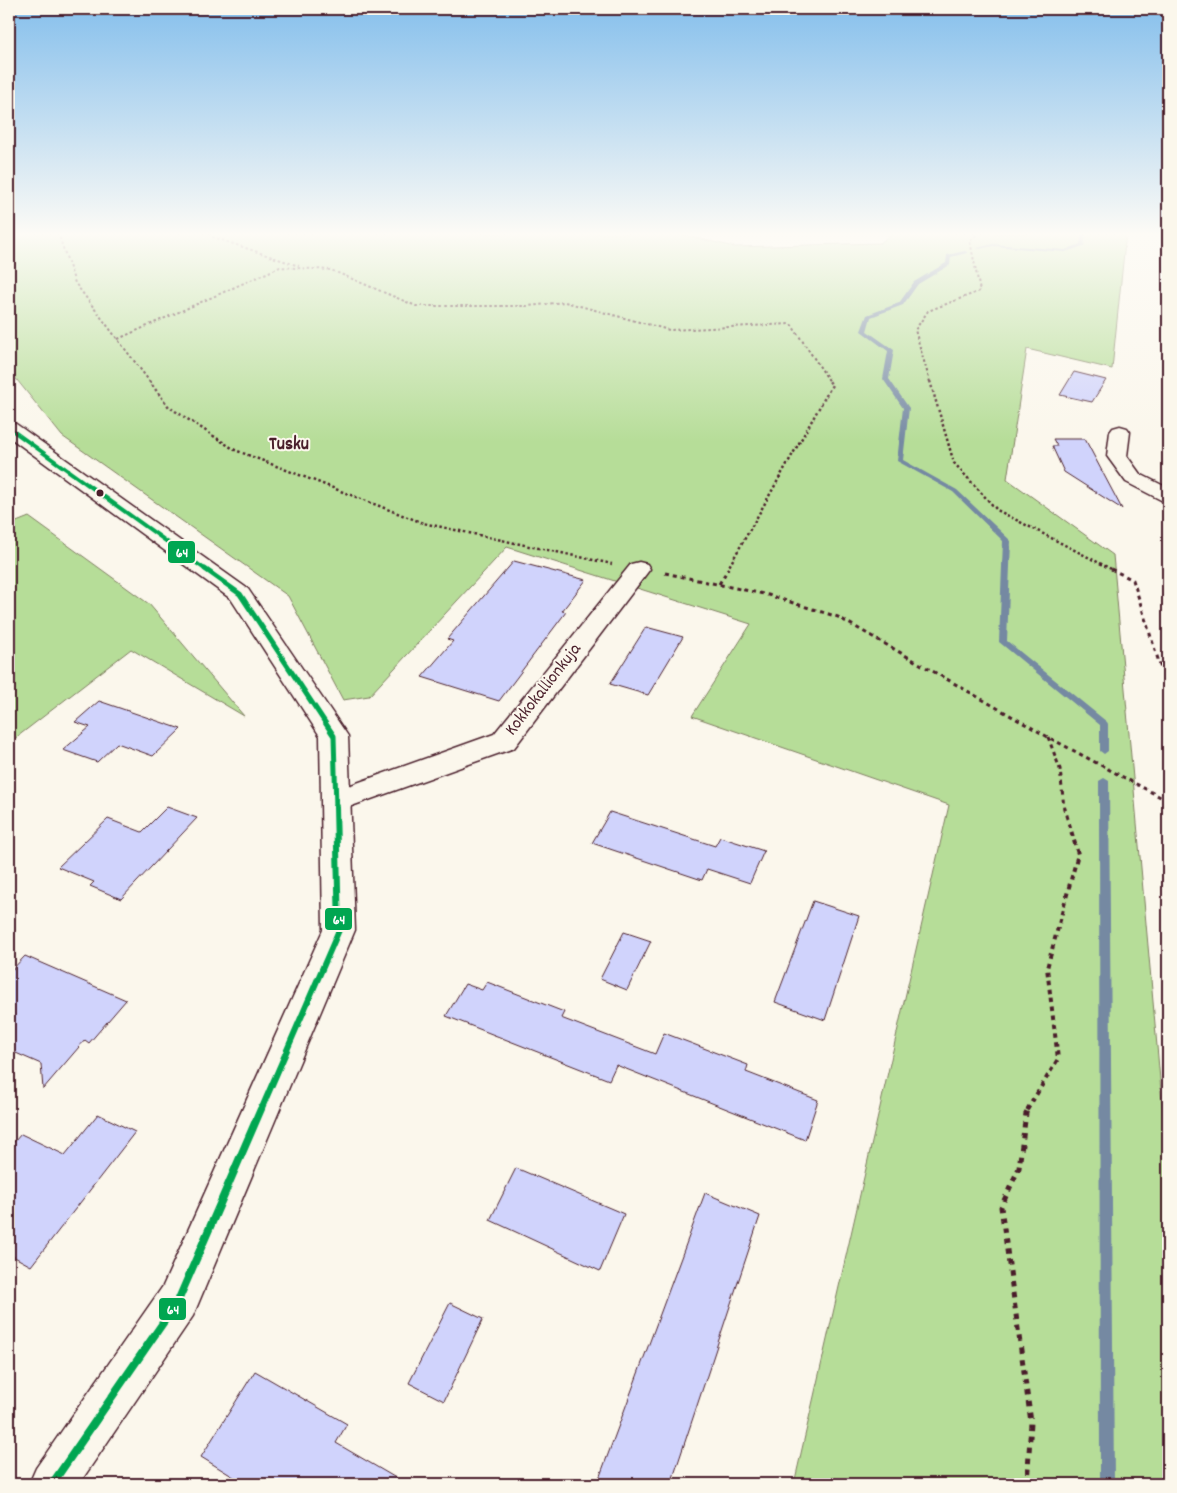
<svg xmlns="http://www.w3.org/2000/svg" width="1177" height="1493" font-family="Dekko,sans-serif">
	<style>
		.green { fill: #b6dd98; stroke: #807e62 }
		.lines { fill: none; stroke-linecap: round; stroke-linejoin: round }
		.stream { fill: #7489a2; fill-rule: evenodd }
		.building { fill: #d0d3fc; stroke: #4a1f2b }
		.minor-casing { stroke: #4a1f2b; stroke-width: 3 }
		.tertiary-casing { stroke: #4a1f2b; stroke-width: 3 }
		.path-far4 { stroke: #4a1f2b; stroke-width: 2; stroke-dasharray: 2.5 2.5; stroke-linecap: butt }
		.path-far3 { stroke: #4a1f2b; stroke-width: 2.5; stroke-dasharray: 2.5 2.5; stroke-linecap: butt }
		.path-far2 { stroke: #4a1f2b; stroke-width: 3; stroke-dasharray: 4 4; stroke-linecap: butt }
		.path-far1 { stroke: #4a1f2b; stroke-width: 4; stroke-dasharray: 4.5 4.5; stroke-linecap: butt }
		.path { stroke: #4a1f2b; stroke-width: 5; stroke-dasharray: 5.5 5.5; stroke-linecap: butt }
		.minor { fill: #fbf7ec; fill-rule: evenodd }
		.tertiary { fill: #fbf7ec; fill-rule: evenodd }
		.bus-1-far3-casing { stroke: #fbf7ec; stroke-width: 6 }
		.bus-1-far2-casing { stroke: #fbf7ec; stroke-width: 9 }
		.bus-1-far1-casing { stroke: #fbf7ec; stroke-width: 10 }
		.bus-1-casing { stroke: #fbf7ec; stroke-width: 11 }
		.bus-1-far3 { stroke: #00a651; stroke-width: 4 }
		.bus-1-far2 { stroke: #00a651; stroke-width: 5 }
		.bus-1-far1 { stroke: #00a651; stroke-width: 6 }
		.bus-1 { stroke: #00a651; stroke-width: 8 }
		.bus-dot { fill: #4a1f2b; stroke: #fbf7ec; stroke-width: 2 }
		.labels { text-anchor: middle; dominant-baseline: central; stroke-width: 4; stroke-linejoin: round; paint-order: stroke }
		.street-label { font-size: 18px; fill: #4a1f2b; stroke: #fbf7ec }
		.far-district-label { font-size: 19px; font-weight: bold; fill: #4a1f2b; stroke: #fbf7ec }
		.line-badge { stroke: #fbf7ec; stroke-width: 2 }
		.badge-label { font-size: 14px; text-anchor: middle; font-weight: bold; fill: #fff }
	</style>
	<rect width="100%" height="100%" fill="#fbf7ec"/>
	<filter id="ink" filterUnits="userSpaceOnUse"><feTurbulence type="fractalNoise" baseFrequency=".02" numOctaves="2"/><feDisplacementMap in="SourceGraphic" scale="10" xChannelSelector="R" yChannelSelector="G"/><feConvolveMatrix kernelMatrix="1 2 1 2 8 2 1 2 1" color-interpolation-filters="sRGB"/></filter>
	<g filter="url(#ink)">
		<path class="green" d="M9,233H676L735,247L880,243L893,233H1126L1112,369L1027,349L1007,479L1113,555L1168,1169V1484H794L949,805L692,716L751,624L507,547L369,696L343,700L288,596L62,436L9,370Z
			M29,517L149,604L244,716L131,649L9,743V525Z"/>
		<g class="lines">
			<path class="stream" d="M1082,233H1086L1084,246L1065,252L993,246L979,249L977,248L993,244L1065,250L1080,244Z
				M965,251L967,252V253L951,257L950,265L918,284L903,305L871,317L867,331L894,350L889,379L909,408L903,460L957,490L1011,541L1007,641L1107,722L1108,724V751L1104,754L1100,751V725L999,642L1003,541L953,492L897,461L903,408L883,379L888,351L861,331L867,315L899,303L914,282L946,263L947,255Z
				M1104,778L1109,781L1114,1484H1100L1099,781Z"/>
		</g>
		<path class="building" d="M1074,372L1106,380L1092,402L1060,395Z
			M1053,439H1085L1122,509L1064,472L1052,446H1057Z
			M514,561L586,580L562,611L566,612L499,701L422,677L453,641L447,639Z
			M646,627L683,637L648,695L610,684Z
			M99,701L181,729L153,756L117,743L97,762L63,750L90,727L75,722Z
			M167,807L197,818L121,899L90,886L94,882L58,867L108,819L142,832Z
			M610,812L715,846L720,837L764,851L750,883L707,869L702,880L592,843Z
			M813,901L859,916L825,1020L775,1002Z
			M624,932L651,941L627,990L600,979Z
			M25,956L126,1000L89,1043L85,1040L43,1089L41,1064L9,1050V973Z
			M487,982L564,1012L561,1018L655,1054L664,1033L748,1065L746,1072L818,1100L805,1140L616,1065L609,1080L446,1016L465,984L482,990Z
			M98,1114L135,1132L31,1266L9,1254V1148L21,1134L65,1155Z
			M516,1168L624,1214L600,1271L490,1220Z
			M705,1193L760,1216L671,1484H597Z
			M450,1303L483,1319L444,1401L409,1383Z
			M255,1371L347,1424L336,1443L406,1484H245L201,1457Z"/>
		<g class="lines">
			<defs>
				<path id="minor" d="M1120,426L1127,428L1130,432L1127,456L1140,474L1168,488V502L1161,500L1126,482L1107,456L1110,432L1113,428Z
					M639,562L647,564L650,569L514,748L346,808L336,812L326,808L322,801L326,794L494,734L631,564Z"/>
				<path id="tertiary" d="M9,422L16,424L248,589L348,736L355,930L193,1316L79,1484H29L36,1468L163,1286L323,930L320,736L231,599L9,437Z"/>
			</defs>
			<use href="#minor" class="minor-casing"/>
			<use href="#tertiary" class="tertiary-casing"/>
			<path class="path-far4" d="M58,233L75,283L150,382
				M209,233L213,237L299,266
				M118,339L280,267L331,270L416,306H528L565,302L669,330L791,324L830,382
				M930,382L915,330L928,311L980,291L970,241L978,233"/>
			<path class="path-far3" d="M149,381L169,407L235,450L423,523L612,564
				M930,381L954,463L997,510L1113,570
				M727,570L832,385L829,381"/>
			<path class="path-far2" d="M1111,569L1133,580L1162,672L1168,684
				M665,573L768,595L838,617L1048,737L1168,801
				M719,584L728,569
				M1048,737L1060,769L1064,808"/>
			<path class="path-far1" d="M1027,1110L1058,1059L1047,968L1078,854L1064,807"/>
			<path class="path" d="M1027,1484L1031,1422L1001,1207L1019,1168L1026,1113L1028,1109"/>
			<use href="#minor" class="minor"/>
			<use href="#tertiary" class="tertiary"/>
			<defs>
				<path id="bus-1-far3" d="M9,428L206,570"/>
				<path id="bus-1-far2" d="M205,569L240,594L334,736L336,808"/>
				<path id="bus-1-far1" d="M261,1110L339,930L336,807"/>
				<path id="bus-1" d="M52,1484L178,1301L261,1109"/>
			</defs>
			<use href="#bus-1-far3" class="bus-1-far3-casing"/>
			<use href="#bus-1-far2" class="bus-1-far2-casing"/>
			<use href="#bus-1-far1" class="bus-1-far1-casing"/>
			<use href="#bus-1" class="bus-1-casing"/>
			<use href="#bus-1-far3" class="bus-1-far3"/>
			<use href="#bus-1-far2" class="bus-1-far2"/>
			<use href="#bus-1-far1" class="bus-1-far1"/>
			<use href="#bus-1" class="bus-1"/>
		</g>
	</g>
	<linearGradient id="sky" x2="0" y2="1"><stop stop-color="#85bfec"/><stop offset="0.53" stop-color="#fdfbf6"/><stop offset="1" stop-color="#fdfbf6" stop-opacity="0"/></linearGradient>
	<rect width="1177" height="442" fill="url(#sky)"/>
	<circle class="bus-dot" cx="100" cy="493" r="4.5"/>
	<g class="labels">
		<g class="street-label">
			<text transform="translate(544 690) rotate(-52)">Kokkokallionkuja</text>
		</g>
		<g class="far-district-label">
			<text x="289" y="445">Tusku</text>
		</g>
	</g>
	<g class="line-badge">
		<rect x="167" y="540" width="29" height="24" rx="5" fill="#00a651"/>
		<rect x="324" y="907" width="29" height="24" rx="5" fill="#00a651"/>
		<rect x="158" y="1297" width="29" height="24" rx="5" fill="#00a651"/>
	</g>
	<g class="badge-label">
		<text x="182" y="557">64</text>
		<text x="339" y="924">64</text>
		<text x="173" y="1314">64</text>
	</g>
	<rect width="1177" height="1493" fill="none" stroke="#fbf7ec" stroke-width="30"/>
	<rect x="15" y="15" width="1147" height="1463" fill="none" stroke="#4a1f2b" stroke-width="2" filter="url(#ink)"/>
</svg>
